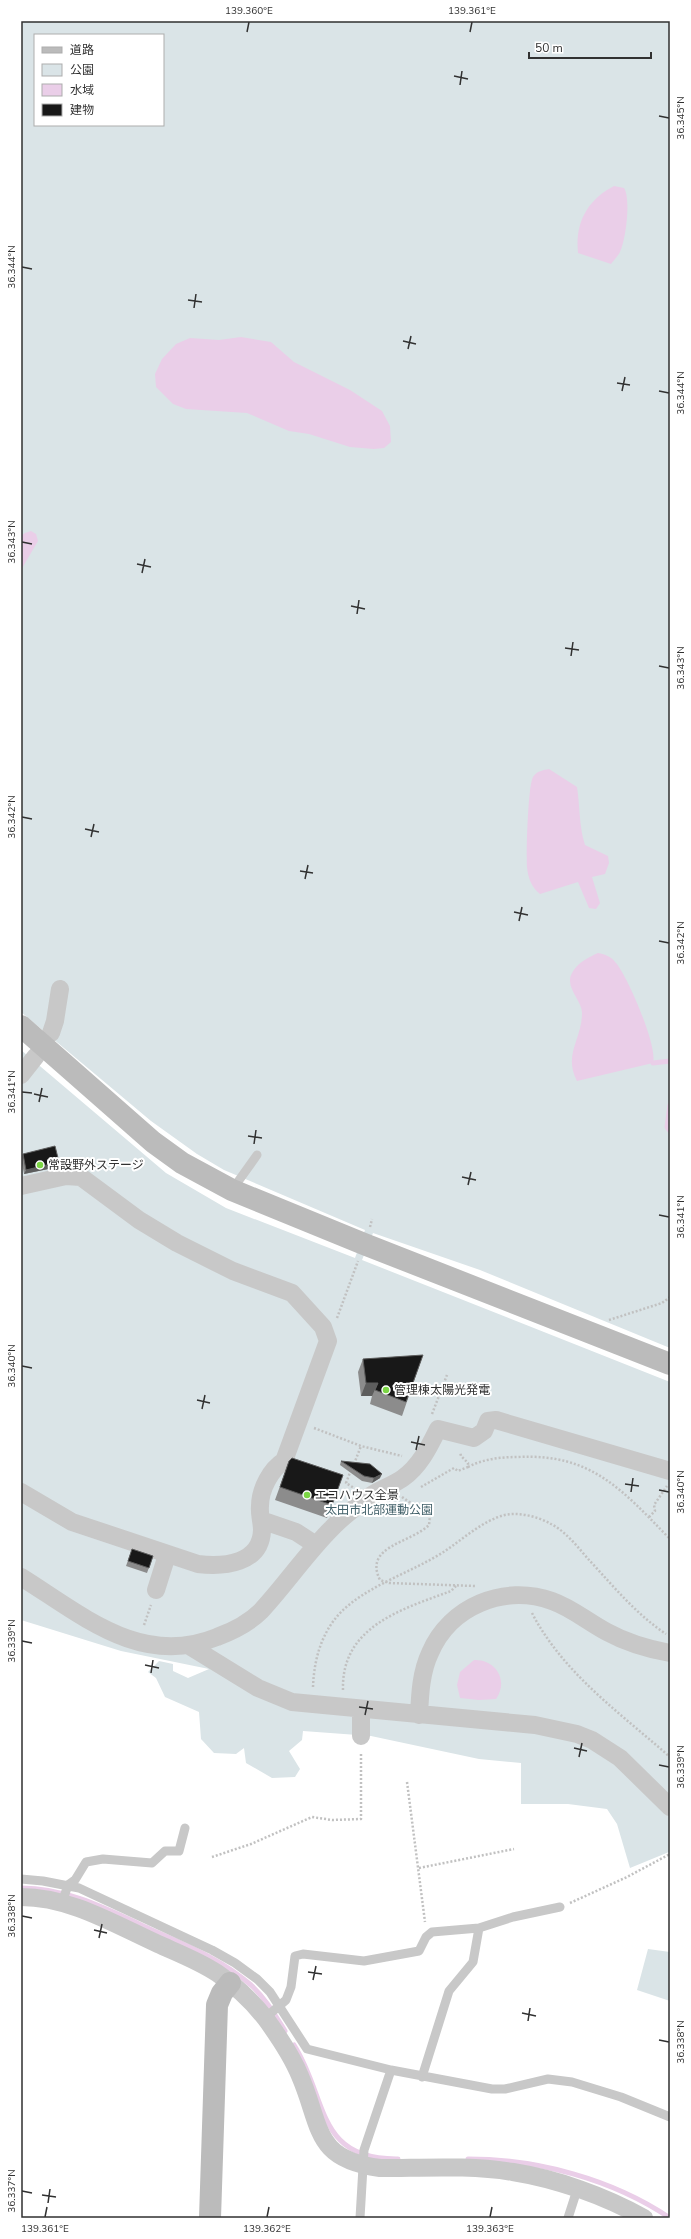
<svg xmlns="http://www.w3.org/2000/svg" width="691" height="2239" font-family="'Nunito Sans','Noto Sans JP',sans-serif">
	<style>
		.green { fill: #dae4e7; fill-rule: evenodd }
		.water { fill: #eacee8 }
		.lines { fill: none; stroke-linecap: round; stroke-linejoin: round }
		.stream { stroke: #eacee8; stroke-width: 5 }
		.path { stroke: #c1c1c1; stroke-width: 2.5; stroke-dasharray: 2 2; stroke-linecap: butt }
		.lane { stroke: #c8c8c8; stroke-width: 9 }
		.street { stroke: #c8c8c8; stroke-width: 18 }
		.secondary { stroke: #bbb; stroke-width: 22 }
		.wall { fill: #8c8c8c }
		.shaded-wall { fill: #5d5d5d }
		.building { fill: #181818; stroke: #5d5d5d }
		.ticks { fill: none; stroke: #313131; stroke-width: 1.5 }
		.poi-dot { fill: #7bd644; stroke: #fff; stroke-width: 1.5 }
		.labels { text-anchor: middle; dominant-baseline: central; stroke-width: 4; stroke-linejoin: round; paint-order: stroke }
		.poi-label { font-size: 12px; fill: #313131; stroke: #fff; text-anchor: start }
		.park-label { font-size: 12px; fill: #416069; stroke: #fff }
		.neatline { fill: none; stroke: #313131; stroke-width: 1.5 }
		.ticks-label { font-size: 10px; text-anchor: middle; fill: #313131 }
	</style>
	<rect width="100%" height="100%" fill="#fff"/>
	<path class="green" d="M21,21H670V1348L480,1270L373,1233L362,1260L670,1382V1853L669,1852L630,1868L617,1824L607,1809L568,1804H521V1763L479,1759L371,1736L303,1731L302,1740L289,1751L300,1769L295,1777L272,1778L246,1763L244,1748L236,1754L214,1753L201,1739L199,1712L165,1697L156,1678L148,1672L159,1661L173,1664V1671L188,1678L209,1669L121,1651L21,1620V1050L166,1173L226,1208L355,1258L365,1230L224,1170L197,1154L151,1121L21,1012ZM35,35H163V125H35Z
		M648,1949L670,1952V2001L637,1990Z"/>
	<path class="water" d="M614,186L624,188C631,198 626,240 620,252C618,256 614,260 611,264L578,253C575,223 587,200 614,186Z
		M241,337L271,342L294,362L350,390L382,411L390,426L391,442L384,448L374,449L350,447L309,434L289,431L247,413L186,409L173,404L156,387L155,374L162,359L176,344L190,338L219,340Z
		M31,531L36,534L38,541L21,570V536L25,533Z
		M549,769L577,787C580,806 579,827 585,845L608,856L609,863L605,874L592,877L600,903L596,909L589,908L578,882L540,894C531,887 528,877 527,867C526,855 528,785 533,777C537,771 543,770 549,769Z
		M598,953C605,954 612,957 616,963C628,977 658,1047 653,1063L577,1081C563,1054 582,1040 582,1013C582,1000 564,987 572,973C577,963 589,957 598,953Z
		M474,1660C496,1659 509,1681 496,1699L479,1700L460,1698L457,1685L460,1672Z"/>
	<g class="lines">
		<path class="stream" d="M653,1063L670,1061
			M670,1105L667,1127L670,1131
			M21,1888C68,1888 109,1910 150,1929C186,1945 221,1959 251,1985C266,1999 275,2015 285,2031
			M294,2045C328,2098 315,2160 398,2159
			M468,2159C537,2159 612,2179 670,2218"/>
		<path class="path" d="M370,1227L372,1219
			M337,1318L358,1261
			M609,1320L662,1303L670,1297
			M432,1414L447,1375
			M314,1428L361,1446L402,1456
			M354,1464L361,1446
			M468,1467C483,1459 501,1457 518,1457C592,1453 623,1491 670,1539
			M351,1470L346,1483L354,1488
			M421,1487L454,1468L458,1471L468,1467V1463L461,1456L460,1452
			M402,1497L430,1516L429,1525C411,1543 363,1546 380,1580L389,1583L475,1586
			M649,1517L655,1511L654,1505L667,1486
			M532,1613C563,1673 620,1713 670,1757
			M144,1625L151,1605
			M313,1687C314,1660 321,1633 341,1612C368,1585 413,1572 445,1551C463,1539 480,1523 501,1516C516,1511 537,1516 551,1524C567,1532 579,1549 590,1561C615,1588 636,1614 666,1634
			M343,1690C341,1626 403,1609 451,1591L456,1586
			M407,1782L425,1922
			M212,1857L251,1844L312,1817L332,1820L361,1819V1753
			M419,1868L514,1849
			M570,1903L627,1877L670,1854"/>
		<path class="lane" d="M232,1190L257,1155
			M21,1879L43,1881L79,1888L212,1950L235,1963L257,1979L270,1992L307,2049L391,2070L492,2089H505L548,2079L572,2082L621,2097L670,2117
			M62,1903L68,1885L75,1880L86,1862L103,1859L152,1863L165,1851H179L185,1828
			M265,2018L286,2000L291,1987L295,1956L303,1954L364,1961L419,1951L426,1937L432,1932L479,1928L513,1917L560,1907
			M422,2077L449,1991L473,1962L479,1928
			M360,2218L364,2150L391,2070
			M568,2218L577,2190"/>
		<path class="street" d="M51,1033L55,1021L60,989
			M21,1075L36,1056
			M21,1186L66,1176L81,1177L139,1220L177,1243L233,1271L292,1293L323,1327L328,1341L284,1461C271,1469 260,1489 260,1506C259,1514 262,1522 262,1530C261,1564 224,1567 198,1564L72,1522L21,1492
			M261,1520L296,1532L316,1545
			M21,1577C82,1615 141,1668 217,1637C233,1631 249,1623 261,1611C286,1584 306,1554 332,1528C342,1517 355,1508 366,1499C377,1490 392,1486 403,1478C420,1466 429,1447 438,1429L474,1438L484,1431L488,1421L496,1420L670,1471
			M156,1590L167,1555
			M188,1645L258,1688L292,1702L535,1725L577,1734L592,1740L620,1758L670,1807
			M419,1715C420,1694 421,1672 430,1653C450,1606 504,1584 552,1601C572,1608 588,1622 607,1632C627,1643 648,1649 670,1653
			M361,1736V1710
			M21,1897C70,1897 114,1924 158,1944C178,1953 199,1961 217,1973C236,1986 252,2001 266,2019C279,2037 292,2056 300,2076C322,2127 313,2159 380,2168C423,2168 471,2165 513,2172C557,2179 605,2196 644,2218"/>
		<path class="secondary" d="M21,1026L153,1142L182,1163L232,1190L364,1244L670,1364
			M210,2218L217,2005L222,1993L230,1983"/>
	</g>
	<path class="wall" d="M23,1154L59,1162L58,1167L24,1174L21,1158Z
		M423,1355L402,1416L370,1404L372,1396H361L358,1372L363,1359Z
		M289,1461L343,1475L327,1518L275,1500Z
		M341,1461L380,1478L372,1483L362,1481L340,1465Z
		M132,1549L153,1556L147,1573L126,1566Z"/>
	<path class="shaded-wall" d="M59,1162L58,1167L24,1174L26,1170Z
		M366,1383H378L372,1396H361Z
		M382,1474L380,1478L372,1483L374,1478Z"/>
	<path class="building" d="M55,1146L59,1162L26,1170L23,1154Z
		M423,1355L406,1402L375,1390L378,1383H366L363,1359Z
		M292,1458L343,1475L332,1505L280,1487L289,1461Z
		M341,1461L370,1464L382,1474L374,1478L364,1476Z
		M132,1549L153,1556L149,1568L128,1561Z"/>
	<path class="ticks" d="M247,32L249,22M470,32L472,22M454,76L468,79M460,85L462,71M659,116L669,118M22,267L32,269M188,300L202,302M194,308L196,294M403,341L416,344M408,349L411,336M617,383L630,385M622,391L625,377M659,391L669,393M22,542L32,544M137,564L151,567M142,573L145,559M351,606L365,609M357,614L359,600M565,648L579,650M571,656L573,642M659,666L669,668M22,817L32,819M85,829L99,832M91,837L94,824M300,871L313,873M305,879L308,865M514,912L528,915M519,921L522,907M659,941L669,943M22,1092L32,1093M34,1094L48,1097M39,1102L42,1088M248,1136L262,1138M254,1144L256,1130M462,1177L476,1180M468,1185L471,1172M659,1215L669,1217M22,1366L32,1368M197,1400L210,1403M202,1409L205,1395M411,1442L425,1445M416,1450L419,1436M625,1484L639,1486M659,1490L669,1492M631,1492L633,1478M22,1641L32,1643M145,1665L159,1668M151,1673L153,1660M359,1707L373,1709M365,1715L368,1701M574,1748L587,1751M579,1757L582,1743M659,1765L669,1767M22,1916L32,1918M94,1930L107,1933M99,1938L102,1924M308,1972L322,1974M313,1980L316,1966M522,2013L536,2016M528,2021L530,2008M659,2040L669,2042M22,2191L32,2193M42,2195L56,2197M48,2203L50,2189M45,2217L47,2207M267,2217L269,2207M490,2217L492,2207"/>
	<g class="poi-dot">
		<circle cx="40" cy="1165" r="4"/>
		<circle cx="386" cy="1390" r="4"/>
		<circle cx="307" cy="1495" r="4"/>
	</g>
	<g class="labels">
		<g class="poi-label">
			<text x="48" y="1165">常設野外ステージ</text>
			<text x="394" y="1390">管理棟太陽光発電</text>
			<text x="315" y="1495">エコハウス全景</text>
		</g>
		<g class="park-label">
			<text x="379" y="1510">太田市北部運動公園</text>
		</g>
	</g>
	<rect width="691" height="2239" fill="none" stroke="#ffffff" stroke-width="44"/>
	<rect x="34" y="34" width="130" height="92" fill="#ffffff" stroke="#adadad"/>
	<rect x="42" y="47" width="20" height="6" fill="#bbbbbb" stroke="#adadad"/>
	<text x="70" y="54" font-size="12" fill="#313131">道路</text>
	<rect x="42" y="64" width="20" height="12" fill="#dae4e7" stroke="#adadad"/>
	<text x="70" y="74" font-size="12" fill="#313131">公園</text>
	<rect x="42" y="84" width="20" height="12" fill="#eacee8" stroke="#adadad"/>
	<text x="70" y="94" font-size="12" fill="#313131">水域</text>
	<rect x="42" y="104" width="20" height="12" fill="#181818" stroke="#adadad"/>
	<text x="70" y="114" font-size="12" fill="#313131">建物</text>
	<path d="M529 52v6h122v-6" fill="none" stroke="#313131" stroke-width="2"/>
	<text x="535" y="52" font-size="12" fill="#313131" stroke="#ffffff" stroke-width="3" paint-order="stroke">50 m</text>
	<rect x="22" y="22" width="647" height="2195" class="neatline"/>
	<g class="ticks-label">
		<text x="249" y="14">139.360°E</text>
		<text x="472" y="14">139.361°E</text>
		<text transform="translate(680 118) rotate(-90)" y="4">36.345°N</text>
		<text transform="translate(11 267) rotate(-90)" y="4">36.344°N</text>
		<text transform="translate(680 393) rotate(-90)" y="4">36.344°N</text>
		<text transform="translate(11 542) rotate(-90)" y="4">36.343°N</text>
		<text transform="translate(680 668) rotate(-90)" y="4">36.343°N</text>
		<text transform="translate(11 817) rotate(-90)" y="4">36.342°N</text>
		<text transform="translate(680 943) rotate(-90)" y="4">36.342°N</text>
		<text transform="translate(11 1092) rotate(-90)" y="4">36.341°N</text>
		<text transform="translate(680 1217) rotate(-90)" y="4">36.341°N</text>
		<text transform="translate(11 1366) rotate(-90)" y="4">36.340°N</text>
		<text transform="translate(680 1492) rotate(-90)" y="4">36.340°N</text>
		<text transform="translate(11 1641) rotate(-90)" y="4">36.339°N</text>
		<text transform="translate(680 1767) rotate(-90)" y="4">36.339°N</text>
		<text transform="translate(11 1916) rotate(-90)" y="4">36.338°N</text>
		<text transform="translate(680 2042) rotate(-90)" y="4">36.338°N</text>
		<text transform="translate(11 2191) rotate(-90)" y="4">36.337°N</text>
		<text x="45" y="2232">139.361°E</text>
		<text x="267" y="2232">139.362°E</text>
		<text x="490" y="2232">139.363°E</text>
	</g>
</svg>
